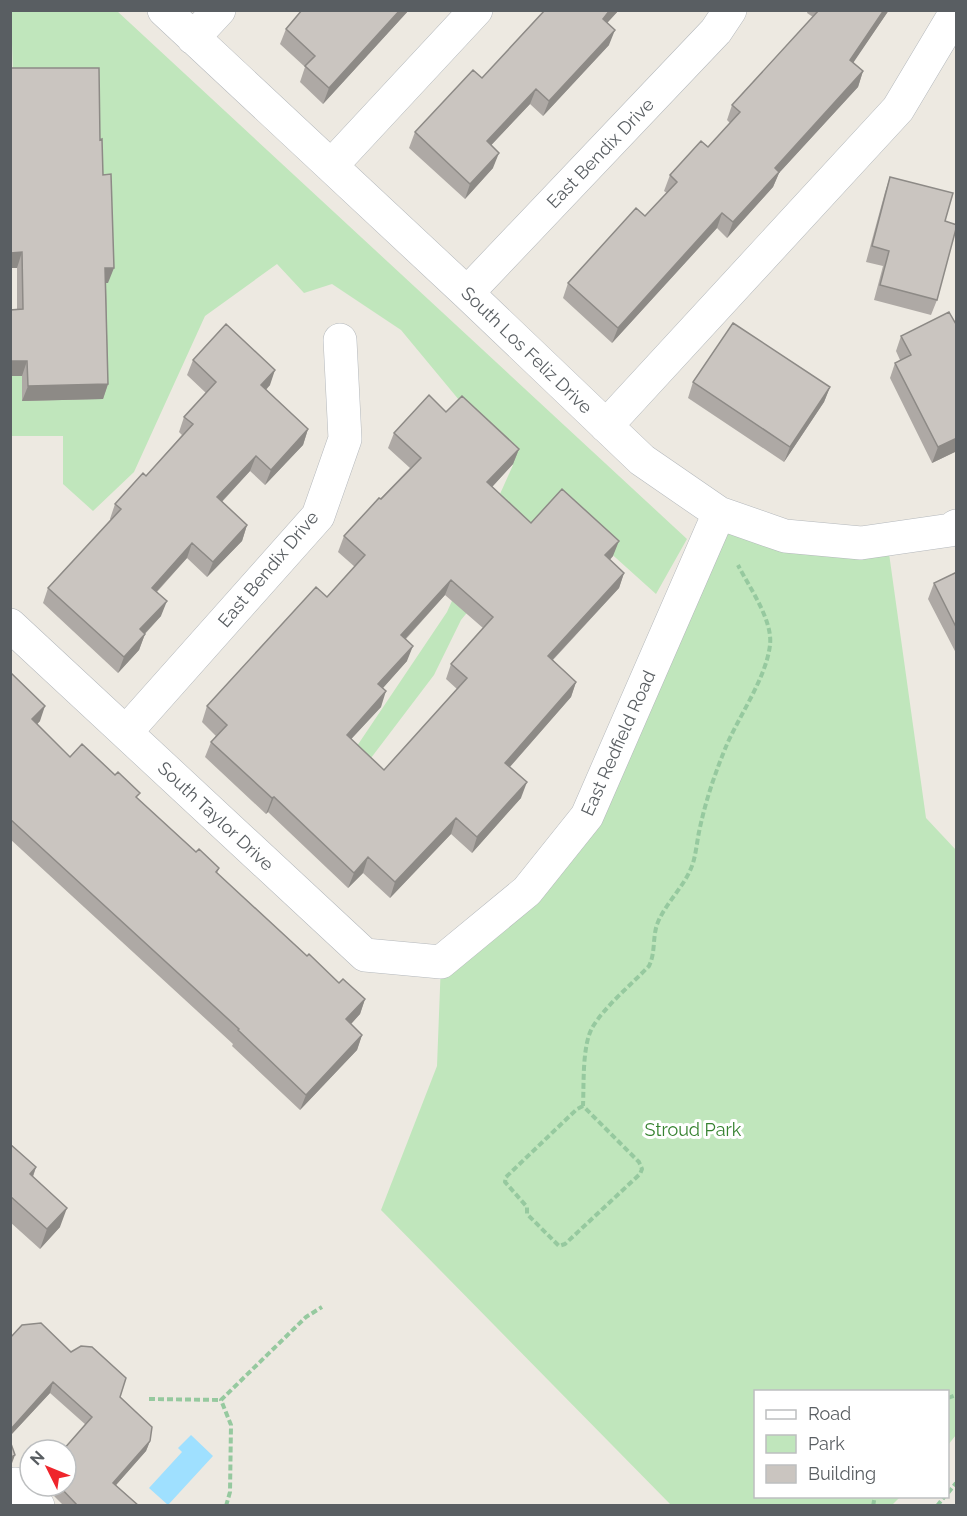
<svg xmlns="http://www.w3.org/2000/svg" width="967" height="1516" font-family="Raleway,sans-serif">
	<style>
		.green { fill: #c0e6bc }
		.water { fill: #9fe0ff }
		.lines { fill: none; stroke-linecap: round; stroke-linejoin: round }
		.minor-casing { stroke: #b4b8bc; stroke-width: 34 }
		.path { stroke: #96c99f; stroke-width: 4; stroke-dasharray: 6 3; stroke-linecap: butt }
		.minor { stroke: #fff; stroke-width: 33 }
		.wall { fill: #aea9a5; fill-rule: evenodd }
		.shaded-wall { fill: #8d8a86 }
		.building { fill: #cac5c0; stroke: #8d8a86; stroke-width: 1.5; fill-rule: evenodd }
		.labels { text-anchor: middle; dominant-baseline: central; stroke-width: 6; stroke-linejoin: round; paint-order: stroke }
		.street-label { font-size: 18px; fill: #595e62; stroke: #fff }
		.park-label { font-size: 18px; fill: #368230; stroke: #fff }
	</style>
	<rect width="100%" height="100%" fill="#ede9e1"/>
	<path class="green" d="M11,11H117L687,539L656,594L556,504L461,620L434,675L371,758L357,746L447,612L513,465L401,330L332,284L304,293L277,264L205,316L134,472L93,511L63,484V436H11L10,376H22L23,401Z
		M719,513L887,539L926,818L956,850V1435L948,1445V1392H756V1496L900,1497L891,1506L671,1505L381,1210L437,1066L441,962L587,816Z"/>
	<path class="water" d="M191,1435L213,1456L168,1505L149,1488L182,1452L178,1448Z"/>
	<g class="lines">
		<defs>
			<path id="minor" d="M164,10L467,293L642,460L719,513L785,536L861,543L951,530L956,526
				M193,38L219,10
				M331,166L476,10
				M467,293L716,31L730,10
				M606,426L898,109L956,12
				M10,625L365,955L441,962L527,891L587,816L719,513
				M126,732L318,516L345,439L340,340
				M10,1489L15,1484L38,1506"/>
		</defs>
		<use href="#minor" class="minor-casing"/>
		<path class="path" d="M583,1106L577,1109L506,1177L505,1182L527,1207V1214L559,1246L565,1244L640,1174L642,1169L639,1162L583,1106C584,1084 582,1047 592,1028C604,1007 632,984 649,966C656,952 652,936 658,922C667,901 686,885 693,863C696,853 697,842 699,832C705,803 714,776 725,749C738,717 766,679 770,645C773,620 749,587 738,565
			M948,1398L956,1395
			M149,1399L221,1400
			M948,1493L956,1483
			M226,1506L230,1492L231,1425L221,1400L306,1317L322,1307
			M873,1506L875,1496
			M937,1506L945,1496"/>
		<use href="#minor" class="minor"/>
	</g>
	<path class="wall" d="M409,10L323,104L300,82L305,67L280,44L286,29Z
		M545,10H619L607,23L609,45L543,116L530,104L491,145L493,168L465,199L409,148L415,132L482,78Z
		M808,10H889L853,62L863,71L858,87L779,173L773,187L727,238L717,228L612,343L563,298L568,283L645,216L667,193L664,191L670,175L708,147L730,123L727,120L732,105L813,17L807,13Z
		M10,68L100,140L108,283H106L108,384L103,399L22,401V376L17,310V268H10Z
		M890,177L945,221L937,300L931,315L874,300L883,266L866,262L885,192Z
		M957,326V451L932,463L890,378L895,363L900,360L896,351L901,336Z
		M193,360L270,385L266,390L308,429L303,445L265,485L250,471L222,502L247,525L242,541L207,577L187,558L157,592L161,616L145,634L139,650L118,673L43,603L48,588L111,520L110,519L115,504L146,476L182,435L179,432L184,417L206,393L187,375Z
		M693,382L830,387L824,402L784,462L688,398Z
		M446,412L519,449L513,464L492,487L531,523L613,556L610,560L624,573L619,588L553,660L576,682L571,697L510,767L521,798L472,853L451,834L390,898L363,873L348,888L268,812L266,814L205,757L211,742L216,736L202,722L207,706L327,597L355,567L338,552L344,536L410,468L388,448L394,433ZM445,595L483,628L451,664L446,679L457,689L384,770L351,739L381,707L383,688L407,661L406,639Z
		M957,572V655L928,599L934,583Z
		M10,672L40,721L37,724L70,757L138,799L196,852L219,868L217,873L307,956L339,983L365,999L360,1014L351,1024L362,1035L357,1050L300,1110L232,1046L233,1044L10,839Z
		M10,1144L36,1167L33,1177L60,1227L40,1249L10,1222Z
		M10,1338L71,1352L120,1397L150,1441L146,1451L116,1485L139,1506H64L44,1486H66L86,1425L50,1393L10,1436Z"/>
	<path class="shaded-wall" d="M400,10H409L323,104L329,88Z
		M610,10H619L597,34L603,19Z
		M884,10H889L845,75L850,60Z
		M615,30L609,45L543,116L549,101Z
		M863,71L858,87L779,173L773,187L727,238L733,222L775,168Z
		M536,89L530,104L481,156L487,141Z
		M499,153L493,168L465,199L470,184Z
		M722,213L717,228L612,343L618,328Z
		M22,252L17,268H10V253Z
		M105,268H114L108,283H100Z
		M10,361H27L22,376H10Z
		M275,370L270,385L255,401L261,385Z
		M108,384L103,399L22,401L28,386Z
		M830,387L824,402L784,462L790,447Z
		M308,429L303,445L265,485L271,470Z
		M957,438V451L932,463L938,447Z
		M519,449L513,464L482,498L487,482Z
		M256,456L250,471L211,513L217,497Z
		M247,525L242,541L207,577L213,562Z
		M619,541L613,556L599,571L605,555Z
		M192,543L187,558L146,603L152,588Z
		M624,573L619,588L542,671L548,656Z
		M451,580L445,595L395,650L401,635Z
		M167,601L161,616L134,645L140,629Z
		M145,634L139,650L118,673L124,657Z
		M413,646L407,661L373,699L378,684Z
		M576,682L571,697L500,778L505,763Z
		M386,691L381,707L341,750L347,735Z
		M45,706L40,721L27,735L32,719Z
		M527,782L521,798L472,853L477,837Z
		M274,797L268,812L266,814L272,798Z
		M456,818L451,834L390,898L395,882Z
		M368,857L363,873L348,888L354,873Z
		M365,999L360,1014L341,1035L346,1019Z
		M362,1035L357,1050L300,1110L306,1095Z
		M36,1167L29,1187L30,1174Z
		M67,1208L60,1227L40,1249L47,1229Z
		M53,1382L50,1393L10,1436V1430Z
		M150,1441L146,1451L109,1493L113,1483Z
		M15,1455L11,1466H10V1458Z"/>
	<path class="building" d="M302,10H400L329,88L305,66L315,56L286,29Z
		M545,10H610L603,19L615,30L549,101L536,89L487,141L499,153L470,184L415,132L473,70L482,78Z
		M819,10H884L850,60L863,71L775,168L779,172L733,222L722,213L618,328L568,283L636,208L645,216L677,182L670,175L701,141L708,147L740,112L732,105Z
		M10,68H99L100,140L102,139L103,175L111,174L114,268H105L108,384L28,386L27,361H10V310L23,309L22,252L10,253Z
		M890,177L953,193L945,221L957,225L937,300L880,285L889,251L872,246Z
		M949,312L957,326V438L938,447L895,363L911,355L901,336Z
		M733,323L830,387L790,447L693,382Z
		M226,324L275,370L261,385L308,429L271,470L256,456L217,497L247,525L213,562L192,543L152,588L167,601L140,629L145,634L124,657L48,588L121,509L115,504L143,473L146,476L193,424L184,417L216,382L193,360Z
		M429,395L446,412L462,396L519,449L487,482L531,523L562,489L619,541L605,555L624,573L548,656L576,682L505,763L527,782L477,837L456,818L395,882L368,857L354,873L274,797L272,798L211,742L227,725L207,706L316,587L327,597L365,555L344,536L379,498L381,499L421,458L394,433ZM451,580L493,617L451,664L467,678L384,770L347,735L386,691L378,684L413,646L401,635Z
		M957,572V629L934,583Z
		M10,672L45,706L32,719L70,757L82,744L115,775L118,772L140,793L136,797L196,852L199,849L219,868L216,872L307,956L309,954L339,983L343,979L365,999L346,1019L362,1035L306,1095L238,1030L239,1029L10,819Z
		M10,1144L36,1167L30,1174L67,1208L47,1229L10,1196Z
		M41,1323L71,1352L81,1346L92,1347L126,1378L120,1397L152,1427L150,1441L113,1483L139,1506H78L59,1486H66V1450H63L92,1417L53,1382L10,1430V1338L22,1325Z
		M10,1441L15,1455L10,1458Z"/>
	<g class="labels">
		<g class="street-label">
			<text transform="translate(600 153) rotate(-46)">East Bendix Drive</text>
			<text transform="translate(527 350) rotate(44)">South Los Feliz Drive</text>
			<text transform="translate(268 569) rotate(-50)">East Bendix Drive</text>
			<text transform="translate(618 743) rotate(-66)">East Redfield Road</text>
			<text transform="translate(216 816) rotate(43)">South Taylor Drive</text>
		</g>
		<g class="park-label">
			<text x="693" y="1129">Stroud Park</text>
		</g>
	</g>
	<rect width="967" height="1516" fill="none" stroke="#595e62" stroke-width="24"/>
	<rect x="754" y="1390" width="195" height="108" fill="#ffffff" stroke="#bdbfc0" stroke-width="1.5"/>
	<rect x="766" y="1410" width="30" height="9" fill="#ffffff" stroke="#bdbfc0" stroke-width="1.5"/>
	<text x="808" y="1420" font-size="18" fill="#595e62">Road</text>
	<rect x="766" y="1435" width="30" height="18" fill="#c0e6bc" stroke="#bdbfc0" stroke-width="1.5"/>
	<text x="808" y="1450" font-size="18" fill="#595e62">Park</text>
	<rect x="766" y="1465" width="30" height="18" fill="#cac5c0" stroke="#bdbfc0" stroke-width="1.5"/>
	<text x="808" y="1480" font-size="18" fill="#595e62">Building</text>
	<g transform="translate(48 1468) rotate(313)"><circle r="28" fill="#ffffff" stroke="#bdbfc0" stroke-width="1.5"/>
	<path d="M0-4.5L10 22L0 15L-10 22Z" fill="#ef252c"/>
	<text y="-9" font-size="16" font-weight="bold" text-anchor="middle" fill="#595e62">N</text>
	</g>
</svg>
